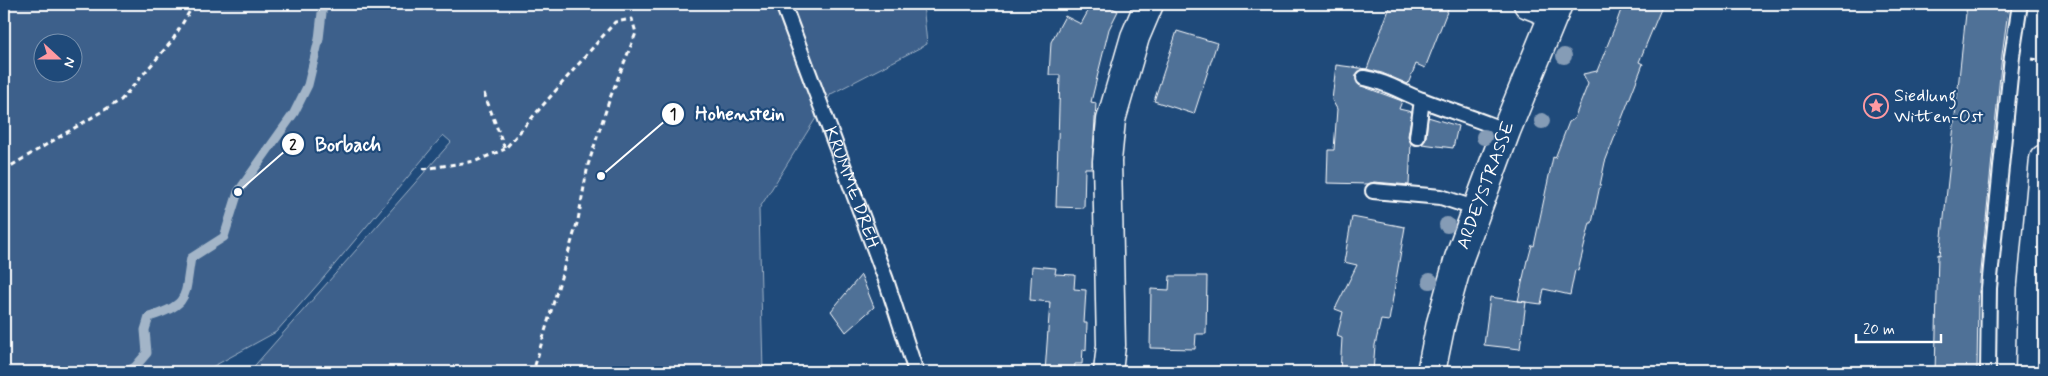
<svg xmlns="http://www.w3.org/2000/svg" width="2048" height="376" font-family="Mynerve,sans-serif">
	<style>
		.green { fill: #3c618b; stroke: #9eb0c5; fill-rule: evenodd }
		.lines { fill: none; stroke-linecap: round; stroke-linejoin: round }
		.stream { stroke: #a3b5c8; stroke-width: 9 }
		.building { fill: #507197; stroke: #fff }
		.service-casing { stroke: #fff; stroke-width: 18 }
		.minor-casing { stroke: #fff; stroke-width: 31 }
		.secondary-casing { stroke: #fff; stroke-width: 31 }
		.path { stroke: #fff; stroke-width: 3; stroke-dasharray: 5 4; stroke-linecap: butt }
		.service { stroke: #1f4a7a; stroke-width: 14 }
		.minor { stroke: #1f4a7a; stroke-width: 28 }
		.secondary { stroke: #1f4a7a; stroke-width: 28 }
		.tree { fill: #859cb6 }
		.labels { text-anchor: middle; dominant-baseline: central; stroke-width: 4.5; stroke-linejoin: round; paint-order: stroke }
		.poi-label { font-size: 18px; fill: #fff; stroke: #1f4a7a; text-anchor: start }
		.street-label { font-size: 18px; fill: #fff; stroke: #1f4a7a }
		.leader { fill: none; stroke: #fff; stroke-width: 2 }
		.callout-dot { fill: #fff; stroke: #1f4a7a; stroke-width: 2 }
		.mark-label { font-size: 15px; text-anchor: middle; font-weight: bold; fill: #111 }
		.callout-label { font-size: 19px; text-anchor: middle; font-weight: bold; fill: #fff; stroke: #1f4a7a; stroke-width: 4.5; stroke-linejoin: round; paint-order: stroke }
	</style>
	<rect width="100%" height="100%" fill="#1f4a7a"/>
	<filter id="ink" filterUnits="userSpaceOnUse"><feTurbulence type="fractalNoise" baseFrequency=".02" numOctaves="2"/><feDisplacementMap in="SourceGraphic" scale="10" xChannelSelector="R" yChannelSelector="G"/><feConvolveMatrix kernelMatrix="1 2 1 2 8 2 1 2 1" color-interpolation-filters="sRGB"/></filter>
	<g filter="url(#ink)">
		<path class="green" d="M4,4H923L927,44L831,94L759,209L763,372H249L451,142L443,135L320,282L276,332L203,372H4ZM42,42H72V72H42Z"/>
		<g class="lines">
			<path class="stream" d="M125,372L135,367L147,353L145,330L149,317C191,304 184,297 191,258L224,237L238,192L294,113L308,85L319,39L323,4"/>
		</g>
		<path class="building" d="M1092,4H1104L1118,11L1109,29L1091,102L1096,103L1092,168H1085L1084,208L1056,207L1060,75H1049L1051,42L1065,16L1081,24Z
			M1391,4H1450L1425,68L1416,64L1408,84L1382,73L1366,69L1361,70L1356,76L1359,85L1402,101L1399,109L1412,112L1408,136L1411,143L1409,185L1374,182L1368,184L1327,183L1328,150H1334L1337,109L1332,100L1336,65L1367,69Z
			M1623,4H1663L1639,62L1643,64L1638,77L1605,162L1592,223H1590L1578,271L1575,270L1570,295L1544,289L1541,304L1518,301L1527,260H1528L1532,245L1534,246L1553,157L1555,158L1569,122L1574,119L1588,84L1583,74L1597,71L1616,24Z
			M1967,4H2009L2002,55L1978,302L1977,372H1935L1938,254L1940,255Z
			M1177,31L1217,43L1194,114L1154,101Z
			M1428,117L1458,126L1453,148L1422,144L1426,138Z
			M1352,217L1405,227L1389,321L1381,320L1375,345L1373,372H1340L1342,338L1337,336L1343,312L1335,309L1357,265L1344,262Z
			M1032,266L1056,268L1055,274L1075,275L1074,289L1086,290L1084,323H1087L1086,350L1083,349L1082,364H1075L1074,372H1045L1050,302L1030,300Z
			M861,275L874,307L846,332L831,311Z
			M1170,276H1207L1206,334H1196L1195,349L1150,348L1151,289L1169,290Z
			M1490,297L1526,302L1520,349L1484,345Z"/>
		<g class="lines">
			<defs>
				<g id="service">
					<path id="s1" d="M783,4L886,280L916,372"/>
					<path d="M1364,78C1385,81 1403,93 1422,100C1450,111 1478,119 1506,131"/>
					<path d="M1417,137L1422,100"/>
					<path d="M1373,191L1441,197L1477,209"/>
					<path d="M1988,372L1989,288L2012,56L2020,4"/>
				</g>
				<path id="minor" d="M1528,4L1554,14
					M1108,372L1111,345L1107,161L1111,120L1135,37L1149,4
					M2030,372L2032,289L2044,159"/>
				<g id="secondary">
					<path id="s2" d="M1431,372L1441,323L1459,258L1506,131L1558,4"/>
				</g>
			</defs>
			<use href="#service" class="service-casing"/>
			<use href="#minor" class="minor-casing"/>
			<use href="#secondary" class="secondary-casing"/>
			<path class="path" d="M2032,59L2044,61
				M484,93L505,149L615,22L632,19L636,33L610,98L588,165L578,220L533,372
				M423,169L476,161L505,149
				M4,170L121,100L172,41L194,4"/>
			<use href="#service" class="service"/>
			<use href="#minor" class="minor"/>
			<use href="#secondary" class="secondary"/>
		</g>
		<g class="tree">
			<circle cx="1564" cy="56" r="8"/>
			<circle cx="1542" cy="121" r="8"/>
			<circle cx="1484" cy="137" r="8"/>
			<circle cx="1447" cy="225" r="8"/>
			<circle cx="1430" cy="281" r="8"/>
		</g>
	</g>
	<defs>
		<symbol id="sight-ring" viewBox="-11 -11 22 22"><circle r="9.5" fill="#1f4a7a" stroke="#ff9aa2" stroke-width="1.5"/><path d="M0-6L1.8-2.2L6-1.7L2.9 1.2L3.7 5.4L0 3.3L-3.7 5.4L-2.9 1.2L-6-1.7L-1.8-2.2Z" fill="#ff9aa2"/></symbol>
	</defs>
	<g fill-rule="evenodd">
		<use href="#sight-ring" x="1862" y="92" width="28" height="28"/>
	</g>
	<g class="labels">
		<g class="poi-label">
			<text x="1894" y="96">Siedlung<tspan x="1894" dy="21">Witten-Ost</tspan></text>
		</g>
		<g class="street-label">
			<text stroke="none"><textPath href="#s2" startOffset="195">ARDEYSTRASSE</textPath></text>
			<text stroke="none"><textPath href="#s1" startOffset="196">KRUMME DREH</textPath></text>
		</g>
	</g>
	<path class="leader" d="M601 176L673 114M238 192L293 144"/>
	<g class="callout-dot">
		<circle cx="601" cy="176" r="5"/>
		<circle cx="238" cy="192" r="5"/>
		<circle cx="673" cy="114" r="12"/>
		<circle cx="293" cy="144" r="12"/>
	</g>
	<g class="mark-label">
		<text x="673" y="119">1</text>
		<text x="293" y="150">2</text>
	</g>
	<g class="callout-label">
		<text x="740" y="120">Hohenstein</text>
		<text x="348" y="151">Borbach</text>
	</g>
	<rect width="2048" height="376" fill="none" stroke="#1f4a7a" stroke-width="20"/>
	<rect x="10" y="10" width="2028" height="356" fill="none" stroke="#fff" stroke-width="2" filter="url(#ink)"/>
	<g transform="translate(58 58) rotate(111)"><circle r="24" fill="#1f4a7a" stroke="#7992af"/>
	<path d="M0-4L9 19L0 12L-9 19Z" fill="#ff9aa2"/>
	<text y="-8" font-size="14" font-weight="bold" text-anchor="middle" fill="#ffffff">N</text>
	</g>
	<path d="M1856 334v8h85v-8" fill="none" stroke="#ffffff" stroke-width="2.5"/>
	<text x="1863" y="334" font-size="15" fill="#ffffff" stroke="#1f4a7a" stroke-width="4" paint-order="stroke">20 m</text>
</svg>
